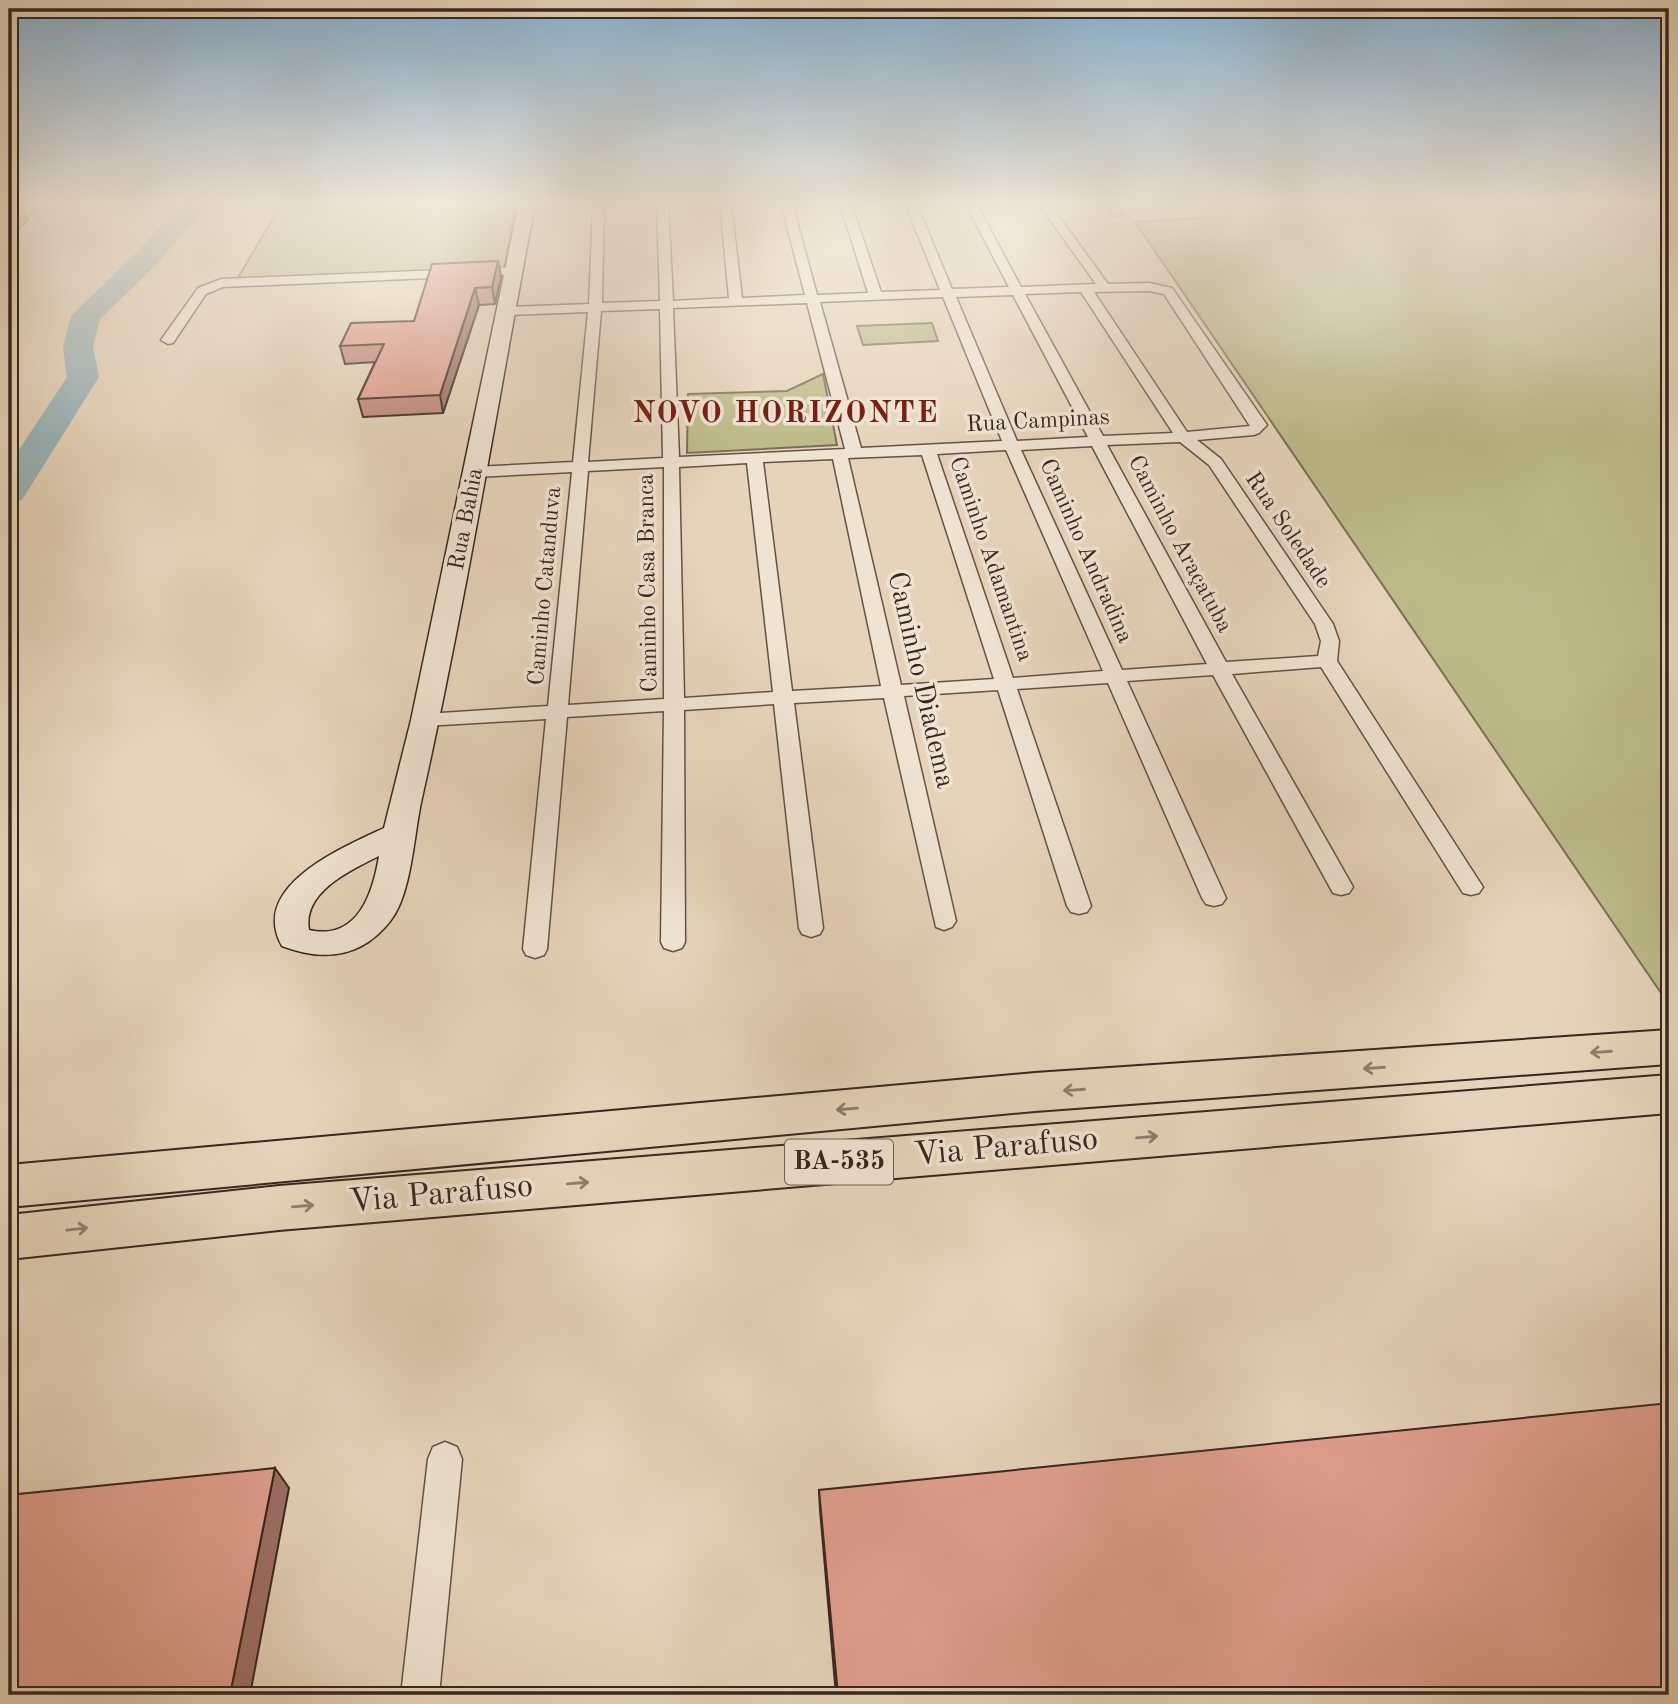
<svg xmlns="http://www.w3.org/2000/svg" width="1678" height="1704" font-family="'Old Standard TT',serif">
	<style>
		.green { fill: #bdbb8a; stroke: #7b7055; stroke-width: 2 }
		.lines { fill: none; stroke-linecap: round; stroke-linejoin: round }
		.river { fill: #9ab5ba; fill-rule: evenodd }
		.street-casing { stroke: #645246; stroke-width: 3 }
		.secondary-casing { stroke: #392620; stroke-width: 3 }
		.highway-casing { stroke: #392620; stroke-width: 4 }
		.street { fill: #efe3d2; fill-rule: evenodd }
		.secondary { fill: #efe3d2; fill-rule: evenodd }
		.highway { fill: #e6d4ba; fill-rule: evenodd }
		.wall { fill: #c28a7c; stroke: #392620; stroke-width: 2 }
		.shaded-wall { fill: #9e7065; stroke: #392620; stroke-width: 2 }
		.building { fill: #e2a090; stroke: #392620; stroke-width: 2 }
		.oneway { stroke: #907d6d }
		.labels { text-anchor: middle; dominant-baseline: central; stroke-width: 7; stroke-linejoin: round; paint-order: stroke }
		.far-street-label { font-size: 23px; fill: #392620; stroke: #efe3d2 }
		.shield { fill: #efe3d2; stroke: #705f55; stroke-width: 2 }
		.shield-label { font-size: 26px; font-weight: bold; fill: #392620 }
		.street-label { font-size: 28px; fill: #392620; stroke: #efe3d2 }
		.far-district-label { font-size: 30px; font-weight: bold; letter-spacing: 2px; fill: #7a1f14; stroke: #efe3d2 }
		.near-street-label { font-size: 33px; fill: #392620; stroke: #efe3d2 }
	</style>
	<rect width="100%" height="100%" fill="#e6d4ba"/>
	<filter id="stains"><feTurbulence type="fractalNoise" baseFrequency=".00286" numOctaves="4"/><feColorMatrix values="0 0 0 0 .2 0 0 0 0 .09 0 0 0 0 .02 0 0 0 .5 -.17"/></filter>
	<radialGradient id="worn" r=".72"><stop offset=".6" stop-color="#630" stop-opacity="0"/><stop offset="1" stop-color="#630" stop-opacity=".3"/></radialGradient>
	<path class="green" d="M282,203H516L503,273L233,286Z
		M1221,203H1669V993H1661L1135,222L1230,216Z
		M932,323L938,341L863,345L857,326Z
		M823,374L837,445L687,453L688,394L787,391Z"/>
	<g class="lines">
		<path class="river" d="M182,203H212L200,213L157,264L100,319L93,347L99,377L22,500L9,503V465L67,377L63,347L71,316L137,252Z"/>
		<defs>
			<path id="street" d="M523,203H617L604,206L602,303L660,301L657,203H668L673,301L729,298L720,203H731L742,298L805,295L781,203H792L817,295L868,293L840,203H851L881,292L940,290L905,203H916L952,289L1009,287L965,203H976L1021,287L1096,284L1038,203H1049L1108,284L1149,283L1172,288L1267,425L1259,433L1254,435L1197,440L1221,459L1333,624L1339,641L1337,661L1479,881L1483,887L1479,893L1471,895L1463,893L1321,667L1232,674L1353,887L1349,893L1341,895L1333,893L1213,675L1127,681L1226,898L1222,904L1214,906L1206,904L1202,898L1108,683L1017,689L1091,906L1087,912L1079,914L1071,912L1067,906L998,690L904,696L956,921L952,927L944,930L936,927L884,698L794,703L823,928L820,934L811,937L802,934L799,928L774,704L684,710L685,942L682,948L673,951L664,948L661,942L664,711L567,717L547,949L544,955L535,958L526,955L523,949L546,719L425,726L418,724L415,720L418,716L425,714L548,706L572,472L475,477L467,472L475,467L573,462L588,312L507,315L500,311L507,307L589,304L593,207L527,208L523,207ZM1149,291L1164,294L1250,426L1187,432L1094,292ZM1081,292L1173,433L1103,436L1025,294ZM1013,295L1088,437L1017,441L956,297ZM943,297L1002,441L861,448L820,302ZM807,303L845,449L679,457L673,308ZM660,309L663,458L588,462L601,311ZM1180,442L1209,465L1315,624L1321,641L1318,656L1226,662L1107,445ZM1092,446L1207,664L1122,670L1021,450ZM1006,450L1103,671L1013,678L937,454ZM922,455L994,679L901,685L848,458ZM833,459L881,686L792,691L763,462ZM747,463L773,692L684,698L679,467ZM664,467V699L568,705L588,471Z
				M1104,203H1114L1123,214L1113,216Z
				M515,267L521,271L519,274L223,287L206,294L173,343L168,344L161,340L198,288L221,279Z
				M445,1442L457,1447L462,1459L439,1695H401L428,1459L433,1447Z"/>
			<path id="secondary" d="M519,203H535C498,401 466,601 422,798C414,832 412,893 391,920C362,958 324,962 282,946C248,886 344,847 384,828L411,720ZM379,856C373,893 358,941 309,930C302,892 351,870 379,856Z"/>
			<path id="highway" d="M1669,1030V1064L1035,1111L9,1207V1165L1035,1073Z
				M1669,1075V1113L279,1230L9,1259V1215L279,1186Z"/>
		</defs>
		<use href="#street" class="street-casing"/>
		<use href="#secondary" class="secondary-casing"/>
		<use href="#highway" class="highway-casing"/>
		<use href="#street" class="street"/>
		<use href="#secondary" class="secondary"/>
		<use href="#highway" class="highway"/>
	</g>
	<path class="wall" d="M498,261L501,277L495,304L479,305L443,413L363,417L358,399L375,362L345,364L340,346L414,321Z
		M819,1490L1669,1695H836L820,1510Z"/>
	<path class="shaded-wall" d="M21,203L28,220L9,238V214Z
		M498,261L501,277L495,304L492,287Z
		M475,288L479,305L443,413L440,395Z
		M275,1468L289,1488L250,1695H230Z"/>
	<path class="building" d="M9,203H21L9,214Z
		M498,261L492,287L475,288L440,395L358,399L384,344L340,346L351,323L414,321L432,264Z
		M1669,1403V1695H838L819,1490Z
		M275,1468L230,1695H9V1495Z"/>
	<defs><path id="oneway-shaft" d="M-6 0H5M1.5-3L5.5 0L1.5 3" fill="none" stroke-width="1.6" stroke-linecap="round" stroke-linejoin="round" transform="scale(1.75)"/></defs>
	<g class="oneway">
		<use href="#oneway-shaft" transform="translate(1601 1052) rotate(176)"/>
		<use href="#oneway-shaft" transform="translate(1374 1068) rotate(176)"/>
		<use href="#oneway-shaft" transform="translate(1074 1090) rotate(176)"/>
		<use href="#oneway-shaft" transform="translate(847 1109) rotate(175)"/>
		<use href="#oneway-shaft" transform="translate(1147 1137) rotate(-5)"/>
		<use href="#oneway-shaft" transform="translate(578 1183) rotate(-5)"/>
		<use href="#oneway-shaft" transform="translate(303 1206) rotate(-5)"/>
		<use href="#oneway-shaft" transform="translate(77 1229) rotate(-6)"/>
	</g>
	<linearGradient id="sky" x2="0" y2="1"><stop stop-color="#89b4d6"/><stop offset="0.46" stop-color="#f4ece0"/><stop offset="1" stop-color="#f4ece0" stop-opacity="0"/></linearGradient>
	<rect width="1678" height="441" fill="url(#sky)"/>
	<g class="labels">
		<g class="far-street-label">
			<text transform="translate(1038 421) rotate(-3)">Rua Campinas</text>
			<text transform="translate(466 519) rotate(-79)">Rua Bahia</text>
			<text transform="translate(1288 530) rotate(56)">Rua Soledade</text>
			<text transform="translate(1180 544) rotate(62)">Caminho Araçatuba</text>
			<text transform="translate(1086 551) rotate(66)">Caminho Andradina</text>
			<text transform="translate(991 559) rotate(71)">Caminho Adamantina</text>
			<text transform="translate(648 583) rotate(-91)">Caminho Casa Branca</text>
			<text transform="translate(545 586) rotate(-85)">Caminho Catanduva</text>
		</g>
		<rect class="shield" x="785" y="1139.5" width="108" height="45" rx="5"/>
		<g class="shield-label">
			<text x="839" y="1162">BA-535</text>
		</g>
		<g class="street-label">
			<text transform="translate(920 680) rotate(77)">Caminho Diadema</text>
		</g>
		<g class="far-district-label">
			<text x="786" y="414">NOVO HORIZONTE</text>
		</g>
		<g class="near-street-label">
			<text transform="translate(1006 1148) rotate(-5)">Via Parafuso</text>
			<text transform="translate(441 1195) rotate(-5)">Via Parafuso</text>
		</g>
	</g>
	<rect width="1678" height="1704" fill="none" stroke="#e6d4ba" stroke-width="35"/>
	<rect x="10" y="10" width="1657" height="1683" fill="none" stroke="#392620" stroke-width="3.5"/>
	<rect x="18" y="18" width="1643" height="1669" fill="none" stroke="#392620" stroke-width="2"/>
	<rect width="100%" height="100%" filter="url(#stains)"/>
	<rect width="100%" height="100%" fill="url(#worn)"/>
</svg>
